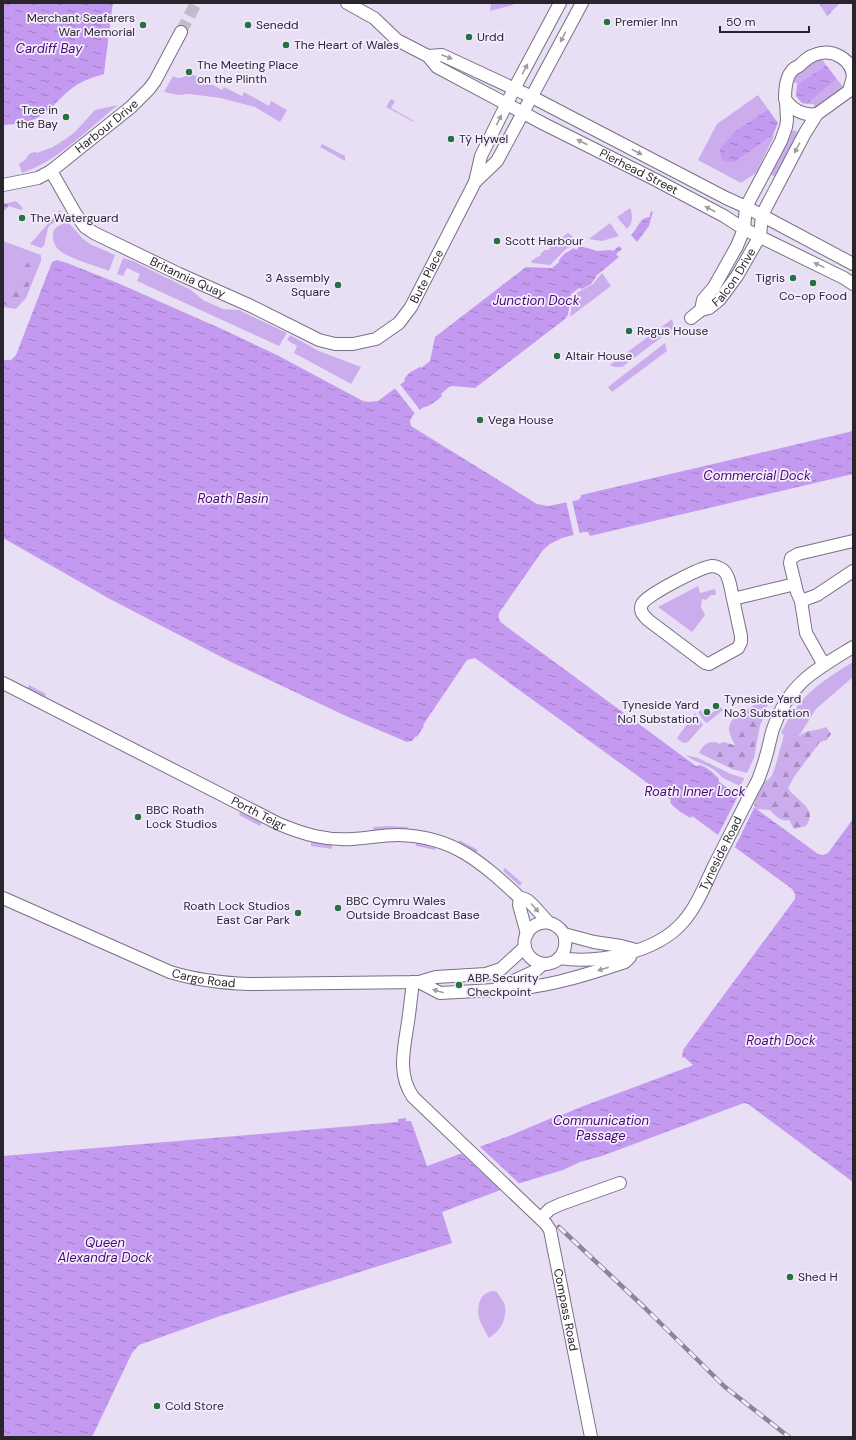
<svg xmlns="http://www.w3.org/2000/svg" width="856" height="1440" font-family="'DM Sans',sans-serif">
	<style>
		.green { fill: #cbaded }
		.forest { fill: url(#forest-firs) }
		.water { fill: url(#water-ripples) }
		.pier { fill: #e9dff5 }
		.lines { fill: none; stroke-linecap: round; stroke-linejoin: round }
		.minor-tunnel { stroke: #c3bacd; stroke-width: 12; stroke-dasharray: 12 6; stroke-linecap: butt }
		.minor-casing { stroke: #797083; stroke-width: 14 }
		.minor { stroke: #fff; stroke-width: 12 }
		.rail-casing { stroke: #8c8594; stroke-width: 4.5 }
		.rail { stroke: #f5edff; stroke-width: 3; stroke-dasharray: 9; stroke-linecap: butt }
		.oneway { fill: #9f9da0 }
		.poi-dot { fill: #28713e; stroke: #f5edff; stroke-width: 1.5 }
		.labels { text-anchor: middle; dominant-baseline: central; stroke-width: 3.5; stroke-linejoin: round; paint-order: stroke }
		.poi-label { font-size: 12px; fill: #29252d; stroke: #f5edff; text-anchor: start }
		.street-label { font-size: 12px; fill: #29252d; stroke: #f5edff }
		.water-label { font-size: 13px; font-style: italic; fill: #46076f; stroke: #f5edff }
	</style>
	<defs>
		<pattern id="forest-firs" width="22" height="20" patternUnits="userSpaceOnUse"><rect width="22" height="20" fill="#cbaded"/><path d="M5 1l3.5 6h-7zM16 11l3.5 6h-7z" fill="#a58dc0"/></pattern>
		<pattern id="water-ripples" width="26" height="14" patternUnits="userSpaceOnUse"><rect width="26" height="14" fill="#c39af0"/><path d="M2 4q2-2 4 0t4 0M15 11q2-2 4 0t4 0" fill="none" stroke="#9e7dc3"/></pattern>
	</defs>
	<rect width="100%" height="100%" fill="#e9dff5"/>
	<path class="green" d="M491,3H512L513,5L490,11Z
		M822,59L826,65L797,85V83L793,82C797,70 810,62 822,59Z
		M190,73L222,90L224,87L242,96L244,92L269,106L271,101L287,110L280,122L255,107L220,98L190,94L178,95L164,92L173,76C179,80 185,77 190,73Z
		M837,79L844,88L838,94L814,109V104H807Z
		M758,95L768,109L732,133L731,137L722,146L735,162L773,135L774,136L756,173L741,183L698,160L717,124Z
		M391,99L395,101L391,108L414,121V122L386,107Z
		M118,105C88,129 58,161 22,173L19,164L25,160L30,153L36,152L37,153L53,147L67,138L75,132L95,110Z
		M792,130L799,132L776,177L770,174L790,137Z
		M322,144L345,156V161L320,147Z
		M630,208C633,215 633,223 627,229L617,217Z
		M60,210L64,218L50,225L48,228L44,246L41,248L30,244Z
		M68,222L82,238L90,244L115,255L109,271C97,266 67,258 59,250C55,247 53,241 53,236C52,227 60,225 68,222Z
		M610,223L619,236L602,241L589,239Z
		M568,233L579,242L566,249L550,265L532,263L531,261L541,255V253L545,250H549L550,247L561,240V238Z
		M3,241L41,255V261L26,298L16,309L3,307Z
		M123,258L133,261L191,290L203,300L223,309L239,310L287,333L279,346L137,281L140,274L127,268L123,276L117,274Z
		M602,273L611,286L570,317L573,295L593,284Z
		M672,319L674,328L622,367H615L610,365Z
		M290,335L319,351L361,367L351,384L294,353L297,346L287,340Z
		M665,343L667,351L612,392L608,387Z
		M698,586L700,593L715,589L716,595H711L706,600L702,599L701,607L705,615L692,632L658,607Z
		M853,662V677L816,709L778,769L771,778L776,764L784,735L781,733C799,696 819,683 853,662Z
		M29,685L46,694L45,697L27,689Z
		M762,700L766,701L768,704L761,720L754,758L747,773L732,769L699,753C707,738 716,740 728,749L735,745C730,735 725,727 734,718Z
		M721,707L723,710L707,723L704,721L698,712L701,710L705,717Z
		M695,713L703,725L688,742L683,743L677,738Z
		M685,755L698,758L731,774L744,778V779L740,786L723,778L713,769L707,766L695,761Z
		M240,812L262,822L260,826L239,815Z
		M386,826L408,827L407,830L374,831L373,827Z
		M459,840L478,850L476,853L468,848L458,844Z
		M311,842L332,845V849L311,846Z
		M416,842L436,847L435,850L416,846Z
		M505,868L522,883L520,886L503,871Z
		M493,1291L497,1292C499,1296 504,1301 505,1306C507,1320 500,1331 489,1338C486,1332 482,1327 480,1321C476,1309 478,1293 493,1291Z"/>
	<path class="forest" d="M819,3H840L827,16Z
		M16,201L23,208L21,210L9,206L3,212V204Z
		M31,259L35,261C37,267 37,269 33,273C33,278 31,279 30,283C23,296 26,297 12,306L3,304V293L8,291H15C21,280 21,267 31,259Z
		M754,708C759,708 762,710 764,715L762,722L756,729C756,743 753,756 747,768C746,769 742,770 741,770C735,771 716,760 713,754L721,743L724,742L737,746V738L732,737L731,729C734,724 738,724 743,726L747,716H749V712Z
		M826,727L831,734L827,740L820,742L794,777L788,788C796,801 819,808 806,826L794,829L789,820C781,822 775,816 770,810L756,809L754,805C755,800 761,786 764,783C766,780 770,779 771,777C784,763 784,746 802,734C810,729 818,731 826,727Z"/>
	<path class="water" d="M3,3H113L104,74C94,77 84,80 75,86C63,94 54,107 42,115C31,123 16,124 3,125Z
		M826,65L837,79L807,104L802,103L796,96L797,85Z
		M768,109L778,123L773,135L735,162L722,161C721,157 720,153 720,150C721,143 731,140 732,133Z
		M653,211L649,226L637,242L631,235C639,227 639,218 650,217V213Z
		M580,246L597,251L611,250L613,251L619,246L622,249L616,254L619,257L596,276V277L591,284L582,289L579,288L571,294L568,315L565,319L475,388L453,386L449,387L441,394L442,396C437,401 432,404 426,407H424L414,414L410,420L411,426L537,504L548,506L578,500L581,497V495L853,431V474L590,536L588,532H584L562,538L550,544L543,550L499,613C498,618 499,621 503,624L696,766L700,765C708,768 714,773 719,779L718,781L818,854L823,855L828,853L853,819V1182L748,1104L744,1103L602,1156L580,1162L563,1170L517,1184L442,1212L452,1243L220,1316L139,1345L132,1353L92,1437H3V1156L398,1122V1119L406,1118V1121H411L427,1166L509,1136L554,1117L562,1115L581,1107L691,1066L693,1065L684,1057L682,1058L683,1050L795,899V894L792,889L692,816L691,818C683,814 675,809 670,802L671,800L475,658L467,660L423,725L424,726L417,737L416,736L412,741L407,742L346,716L231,662L108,598L3,538V360H11L16,355L52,262L57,260L67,263L120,284L224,330L277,355L363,401L369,402L378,401L405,381L404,379L409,373L420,367L421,368L430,361L435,337L526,267L552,268L559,262V260L564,254L574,248L576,250Z"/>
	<path class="pier" d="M113,3H115L114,11L106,74L104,76Z
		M399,383L420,410H423L415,416L416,415L394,387L391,388Z
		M572,500L580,535L574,536L566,501Z
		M739,794L755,806L734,849L717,837Z
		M478,1145L521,1185L503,1192L460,1152Z"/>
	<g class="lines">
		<path class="minor-tunnel" d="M181,32L196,3"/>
		<defs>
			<g id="minor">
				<path id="s1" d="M347,3L374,18L397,40L428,56L437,67L544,124L656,180L724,216L744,229L844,278L853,284"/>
				<path d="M428,56L442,55L532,97L726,198L746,207L853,264"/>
				<path d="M853,77C852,59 833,49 817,54C809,56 804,61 799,66C796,67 793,69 791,72C786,78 785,91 785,99C792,110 804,116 817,114L849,91L853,77"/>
				<path id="s2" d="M51,171L75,213L85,227L94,233L179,274L251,306L319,340L335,344H353L376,339L399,323L411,307L475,182L481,156L514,89L560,3"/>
				<path d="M475,182L497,161L582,3"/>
				<path id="s3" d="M3,185L38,178L51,171L131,107L149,89L155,81L181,32"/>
				<path d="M701,310L703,300L714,287L737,246L744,229L746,207L781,141L786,127L787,120L786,101"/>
				<path id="s4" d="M691,318L701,310L709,308L720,299L737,276L760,236L762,215L805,133L817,114"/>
				<path d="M733,599C731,591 730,576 723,570C720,568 716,566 712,566C701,567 646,595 642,604C639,611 643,615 648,620L705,663L709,664L738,648L741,642V636L733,599L795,584"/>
				<path d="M801,601L817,595L853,571"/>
				<path d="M824,665L806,633L801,601L797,592L790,563L791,558L798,554L853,541"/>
				<path id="s5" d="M3,683L279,824C303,834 326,841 353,839C368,838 383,835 398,835C453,836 481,862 519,897C522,899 524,898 527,900C532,903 543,917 548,922"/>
				<path id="s6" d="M3,898L170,972C196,980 222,983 249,984L419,982L436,977L486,974L501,969L525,947"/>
				<path d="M520,898L519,905L527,934"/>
				<path d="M564,934C568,948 562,962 547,964C540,964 534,961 530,957C511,935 545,906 564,934L594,942L621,946L636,950"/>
				<path id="s7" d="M559,958C598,964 656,953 683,922C697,906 705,885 714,866C729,837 743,808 758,780C761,772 764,764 766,756C769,747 770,738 773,729C789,683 814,671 853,647"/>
				<path id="s8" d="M413,982C411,996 410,1009 408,1022C404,1049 397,1074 413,1097L546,1224L550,1230L591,1437"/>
				<path d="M419,982L440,993L494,990L535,971L543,964"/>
				<path d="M494,990C539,990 583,976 625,962L630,957"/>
				<path d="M541,1218L550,1209L561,1204L620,1183"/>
			</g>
		</defs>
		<use href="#minor" class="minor-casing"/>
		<use href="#minor" class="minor"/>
		<defs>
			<path id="rail" d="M559,1227L644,1307L725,1387L789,1437"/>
		</defs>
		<use href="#rail" class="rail-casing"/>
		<use href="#rail" class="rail"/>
	</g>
	<defs><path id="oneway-solid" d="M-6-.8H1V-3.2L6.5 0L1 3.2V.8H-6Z"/></defs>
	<g class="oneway">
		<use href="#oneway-solid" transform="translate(563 37) rotate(118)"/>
		<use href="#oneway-solid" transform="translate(447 57) rotate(21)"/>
		<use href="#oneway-solid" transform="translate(525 69) rotate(-62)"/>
		<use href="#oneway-solid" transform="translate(499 120) rotate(-64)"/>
		<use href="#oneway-solid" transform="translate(582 142) rotate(-153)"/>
		<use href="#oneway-solid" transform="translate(797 148) rotate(118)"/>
		<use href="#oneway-solid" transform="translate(637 152) rotate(27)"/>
		<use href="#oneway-solid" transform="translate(710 209) rotate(-153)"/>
		<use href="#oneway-solid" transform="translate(819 265) rotate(-154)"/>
		<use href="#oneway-solid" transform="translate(535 908) rotate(48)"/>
		<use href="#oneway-solid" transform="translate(603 969) rotate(162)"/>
		<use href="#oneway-solid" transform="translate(438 991) rotate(-163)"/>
	</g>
	<g class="poi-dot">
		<circle cx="607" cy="22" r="4"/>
		<circle cx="143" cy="25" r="4"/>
		<circle cx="248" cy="25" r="4"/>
		<circle cx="469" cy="37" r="4"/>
		<circle cx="286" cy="45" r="4"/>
		<circle cx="189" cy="72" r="4"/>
		<circle cx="66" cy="117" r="4"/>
		<circle cx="451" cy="139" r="4"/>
		<circle cx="22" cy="218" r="4"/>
		<circle cx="497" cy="241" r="4"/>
		<circle cx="793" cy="278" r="4"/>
		<circle cx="813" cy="283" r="4"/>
		<circle cx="338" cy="285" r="4"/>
		<circle cx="629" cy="331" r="4"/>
		<circle cx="557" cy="356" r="4"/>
		<circle cx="480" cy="420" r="4"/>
		<circle cx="716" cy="706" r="4"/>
		<circle cx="707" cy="712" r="4"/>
		<circle cx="138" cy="817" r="4"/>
		<circle cx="338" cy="908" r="4"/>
		<circle cx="298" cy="913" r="4"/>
		<circle cx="459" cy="985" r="4"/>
		<circle cx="790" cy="1277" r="4"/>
		<circle cx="157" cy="1406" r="4"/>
	</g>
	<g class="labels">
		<g class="poi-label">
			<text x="135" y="18" text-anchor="end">Merchant Seafarers<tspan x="135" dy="14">War Memorial</tspan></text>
			<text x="615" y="22">Premier Inn</text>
			<text x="256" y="25">Senedd</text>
			<text x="477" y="37">Urdd</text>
			<text x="294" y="45">The Heart of Wales</text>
			<text x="197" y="65">The Meeting Place<tspan x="197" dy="14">on the Plinth</tspan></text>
			<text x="58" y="110" text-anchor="end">Tree in<tspan x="58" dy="14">the Bay</tspan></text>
			<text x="459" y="139">Tŷ Hywel</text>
			<text x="30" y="218">The Waterguard</text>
			<text x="505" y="241">Scott Harbour</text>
			<text x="330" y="278" text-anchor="end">3 Assembly<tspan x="330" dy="14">Square</tspan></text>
			<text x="785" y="278" text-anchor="end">Tigris</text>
			<text x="813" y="296" text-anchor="middle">Co-op Food</text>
			<text x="637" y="331">Regus House</text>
			<text x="565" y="356">Altair House</text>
			<text x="488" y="420">Vega House</text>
			<text x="724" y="699">Tyneside Yard<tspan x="724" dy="14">No3 Substation</tspan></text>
			<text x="699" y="705" text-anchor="end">Tyneside Yard<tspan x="699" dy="14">No1 Substation</tspan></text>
			<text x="146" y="810">BBC Roath<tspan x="146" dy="14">Lock Studios</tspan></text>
			<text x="346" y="901">BBC Cymru Wales<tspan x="346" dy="14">Outside Broadcast Base</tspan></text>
			<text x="290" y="906" text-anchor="end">Roath Lock Studios<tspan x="290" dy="14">East Car Park</tspan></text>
			<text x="467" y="978">ABP Security<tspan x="467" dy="14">Checkpoint</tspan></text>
			<text x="798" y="1277">Shed H</text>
			<text x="165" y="1406">Cold Store</text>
		</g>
		<g class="street-label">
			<text stroke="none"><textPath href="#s3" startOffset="122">Harbour Drive</textPath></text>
			<text stroke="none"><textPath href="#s1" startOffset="339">Pierhead Street</textPath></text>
			<text stroke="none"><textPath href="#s4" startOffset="61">Falcon Drive</textPath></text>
			<text stroke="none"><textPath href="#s2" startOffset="180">Britannia Quay</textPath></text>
			<text stroke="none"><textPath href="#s2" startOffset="466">Bute Place</textPath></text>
			<text stroke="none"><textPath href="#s5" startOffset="287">Porth Teigr</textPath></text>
			<text stroke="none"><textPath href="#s7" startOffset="212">Tyneside Road</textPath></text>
			<text stroke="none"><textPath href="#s6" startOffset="217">Cargo Road</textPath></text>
			<text stroke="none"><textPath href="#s8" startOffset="390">Compass Road</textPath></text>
		</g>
		<g class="water-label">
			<text x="49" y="48">Cardiff Bay</text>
			<text x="536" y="300">Junction Dock</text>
			<text x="757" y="475">Commercial Dock</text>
			<text x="233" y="498">Roath Basin</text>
			<text x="695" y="791">Roath Inner Lock</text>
			<text x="781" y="1040">Roath Dock</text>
			<text x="601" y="1120">Communication<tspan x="601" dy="15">Passage</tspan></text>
			<text x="105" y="1242">Queen<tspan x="105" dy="15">Alexandra Dock</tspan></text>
		</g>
	</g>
	<rect width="856" height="1440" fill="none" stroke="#29252d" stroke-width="8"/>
	<path d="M720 26v6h89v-6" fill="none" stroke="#29252d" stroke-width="2"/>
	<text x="726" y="26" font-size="12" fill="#29252d" stroke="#f5edff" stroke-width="3" paint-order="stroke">50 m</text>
</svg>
